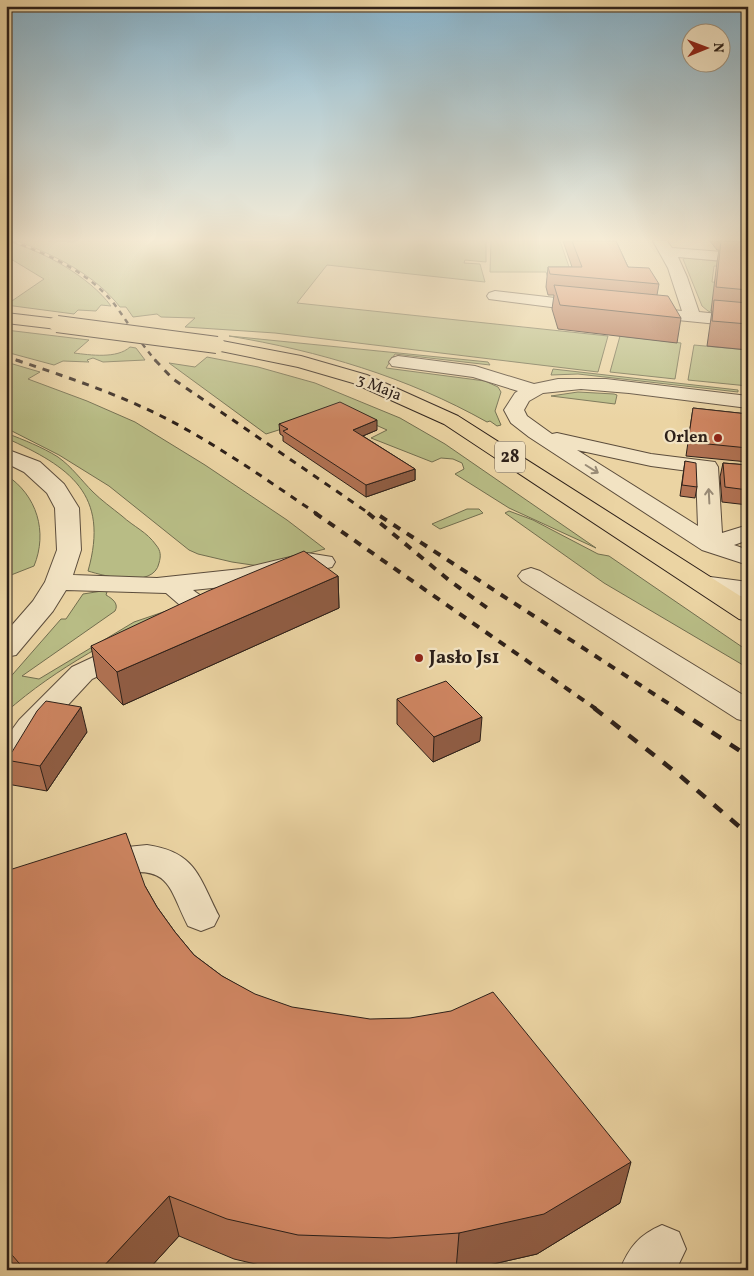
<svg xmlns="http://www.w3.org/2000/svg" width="754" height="1276" font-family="Vollkorn,serif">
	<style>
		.green { fill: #b8bc85; stroke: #726e4f }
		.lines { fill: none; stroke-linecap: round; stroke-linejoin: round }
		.minor-casing { stroke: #5c4d3c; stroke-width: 2 }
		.major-casing { stroke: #2d2019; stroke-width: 2 }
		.minor { fill: #f2e3c3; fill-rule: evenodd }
		.major { fill: #ebd4a3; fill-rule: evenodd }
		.rail-far3 { stroke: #2d2019; stroke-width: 2.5; stroke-dasharray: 5 5; stroke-linecap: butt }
		.rail-far2 { stroke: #2d2019; stroke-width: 3; stroke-dasharray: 7 7; stroke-linecap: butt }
		.rail-far1 { stroke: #2d2019; stroke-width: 4; stroke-dasharray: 8 8; stroke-linecap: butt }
		.rail { stroke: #2d2019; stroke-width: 4.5; stroke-dasharray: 11 11; stroke-linecap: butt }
		.major-bridge-casing { stroke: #2d2019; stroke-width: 18; stroke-linecap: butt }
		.major-bridge { stroke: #ebd4a3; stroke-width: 16 }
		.wall { fill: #b17253; stroke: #2d2019 }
		.shaded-wall { fill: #905d44; stroke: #2d2019 }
		.building { fill: #ce8561; stroke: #2d2019 }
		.oneway { stroke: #998b76 }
		.poi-dot { fill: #8f2418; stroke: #f2e3c3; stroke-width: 2 }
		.labels { text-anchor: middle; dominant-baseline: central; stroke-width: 4.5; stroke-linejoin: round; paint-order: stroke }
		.far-street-label { font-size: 16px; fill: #2d2019; stroke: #f2e3c3 }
		.far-poi-label { font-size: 16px; font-weight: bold; fill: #2d2019; stroke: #f2e3c3; text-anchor: end }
		.shield { fill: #f2e3c3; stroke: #685a4c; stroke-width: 1 }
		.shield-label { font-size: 18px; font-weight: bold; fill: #2d2019 }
		.poi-label { font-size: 19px; font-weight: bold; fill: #2d2019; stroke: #f2e3c3; text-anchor: start }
	</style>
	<rect width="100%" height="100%" fill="#ebd4a3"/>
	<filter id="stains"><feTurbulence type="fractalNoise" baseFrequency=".004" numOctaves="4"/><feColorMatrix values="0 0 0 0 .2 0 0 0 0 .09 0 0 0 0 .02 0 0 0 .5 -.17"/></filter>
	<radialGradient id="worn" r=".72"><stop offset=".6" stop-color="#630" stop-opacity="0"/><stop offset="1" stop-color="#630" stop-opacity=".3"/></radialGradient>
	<path class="green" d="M6,241C42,250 90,277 111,306L101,305L96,311L78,310L74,314L6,305L44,279L6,256Z
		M18,241H486V262L465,260L464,263L480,264L485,282L327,265L297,303L608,336L598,372L275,333L185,327L195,318L161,317L157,314L133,317L126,307H120C94,274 56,256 18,241Z
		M491,241H560L575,284H550L546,272H490Z
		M686,258L736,263L735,267L714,266L712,282L748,285L721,316L708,311L702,306L683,259Z
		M6,330L89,340L74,353C90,355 117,359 130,347L136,348L145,360L103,362L93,358L87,360L89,362L63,361L54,365L6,352Z
		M229,336L488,362L490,365L395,354L386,368L485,381L498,387L501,392L495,411L501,425L497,426L490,421L487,422C407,377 319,351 229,336Z
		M620,336L681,343L675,379L610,372Z
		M694,345L748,350V386L688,380Z
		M207,357L258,367L315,383L400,418L445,444L596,548L509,508L455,474L464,469L462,463L453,459L441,458L432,462L371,438L387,430L342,410L266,434L169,363L195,367Z
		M6,362L40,372L28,379L87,401L135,422L205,465L287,520L325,549L259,566L232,562L198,554L189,550L109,486L59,455L6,428Z
		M553,369L738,390V392L578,374L551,375Z
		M578,392L614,394L617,395L615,404L551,396Z
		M6,433C24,440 42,447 58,457C72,467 81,480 93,492C101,500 112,508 122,516C134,527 147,532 156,545C161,551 161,556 159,563C154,589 104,576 88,571C110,494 70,467 6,438Z
		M6,475C37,495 48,532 34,566L6,577Z
		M467,509H479L483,513L440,529L432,524Z
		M509,511L533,520L598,554L609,556L748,651V668L604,583L505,513Z
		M102,591L107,592L106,595C113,599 119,604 115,611L22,676L39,679L134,622L178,607C117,636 57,667 6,712V682L61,619H66L83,594Z"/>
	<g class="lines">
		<defs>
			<path id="minor" d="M653,241H667L672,248L748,254V263L678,257L687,277L699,312L748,317V327L637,316L635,312L637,308L643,307L682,311L668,268Z
				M495,291L590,302L596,303L598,307L596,311L590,312L489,299L487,296L489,293Z
				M398,356L475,366L534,384L558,379H606L748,396V408L629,393L581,389L543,393L529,401L524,410L527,416L552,434L557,433L651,454L715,462L718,467L722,533L748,525V540L734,545L748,550V565L702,550L529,437L511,423L504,410L515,393L518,391L473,377L392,366L389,362L392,358ZM577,450L651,466L696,472L698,526Z
				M6,449L40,462L64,484L79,508L81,550L73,575L157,578L241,569L307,553L332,557L335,562L332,567L323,569L307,568L241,585L193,590C199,595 211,602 214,609C218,621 199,630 190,632C186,632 182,631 178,630L174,624L178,618L188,612L166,593L66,590L53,611L16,655L6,657V632L33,601L45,582L57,550L55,508L47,493L24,472L6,463Z
				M531,568L540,571L748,698V722L737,719L522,581L518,576L522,571Z
				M703,576L748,582V598L694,589L690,584L694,579Z
				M129,642L139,645L143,651L139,657L92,679L41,734L17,776L6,779V738L19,720L72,667L119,645Z
				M147,845C196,852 199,877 219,916L214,926L201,931L188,926C169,889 171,865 120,874C107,876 99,879 86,874L80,865L86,856L117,848Z
				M662,1225L679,1232L686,1249L676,1270H620C629,1247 639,1235 662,1225Z"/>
			<path id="major" d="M6,313L57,319L63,320L66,324L63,328L57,329L6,323Z
				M217,340L301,356L367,375L458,416L748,601V621L739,619L444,424L353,383L298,367L211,349L208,345L211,341Z"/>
		</defs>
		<use href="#minor" class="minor-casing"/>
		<use href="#major" class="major-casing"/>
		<use href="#minor" class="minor"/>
		<use href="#major" class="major"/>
		<path class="rail-far3" d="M12,241C51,256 89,272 115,305C129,324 141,344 156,361
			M6,357L20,361"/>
		<path class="rail-far2" d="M16,360C73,379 130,398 182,427C229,453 273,484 317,514
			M155,360L173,379L370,514"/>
		<path class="rail-far1" d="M315,513L596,709
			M368,513L450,581L490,610
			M380,516L677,709"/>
		<path class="rail" d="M594,708L678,774L748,834
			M675,708L748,756"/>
		<defs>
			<path id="major-bridge" d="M57,324L217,345"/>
		</defs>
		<use href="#major-bridge" class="major-bridge-casing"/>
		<use href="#major-bridge" class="major-bridge"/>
	</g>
	<path class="wall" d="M563,241H616L628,267L659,284L657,295L681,318L677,343L558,329L552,309L554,295H548L546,287L548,267H572Z
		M710,241H748V350L707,346L712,311H711L717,262L719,250H717Z
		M693,408L748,414V462L686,456Z
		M279,424L377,430L363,436L415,469V480L366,497L283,441V436L280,434Z
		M685,461L697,487L695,498L680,496Z
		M723,463L748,465V505L722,502L720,477Z
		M338,576L339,608L123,705L97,678L91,646Z
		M397,699L480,741L433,762L397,724Z
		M87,732L47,791L7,784L6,780V754Z
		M6,871L145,886L157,907L175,932L194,955L222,976L620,1203L537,1254L467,1270H281L234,1259L179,1236L148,1270H9L6,1266Z"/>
	<path class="shaded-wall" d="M10,251L12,261L6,266V253Z
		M377,420V430L353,440V430Z
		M415,469V480L366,497V485Z
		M338,576L339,608L123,705L117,672Z
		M81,707L87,732L47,791L40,766Z
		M482,717L480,741L433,762L434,737Z
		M631,1162L620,1203L537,1254L467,1270H456L459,1233Z
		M169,1196L179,1236L148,1270H100Z"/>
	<path class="building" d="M572,241H616L628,267L649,268L659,284L550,274L548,267H582Z
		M721,241L748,242V290L716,287Z
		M6,249L10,251L6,253Z
		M554,285L668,296L681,318L560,305Z
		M714,300L748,303V324L712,321Z
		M340,402L377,420L353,430L415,469L366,485L283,431L288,429L279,424Z
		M693,408L748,414V448L688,442Z
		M685,461L696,463L697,487L682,485Z
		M723,463L748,465V490L725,487Z
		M304,551L338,576L117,672L91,646L208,591Z
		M446,681L482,717L434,737L397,699Z
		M46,701L81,707L40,766L6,760V754L12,752L37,711Z
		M126,833L145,886L157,907L175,932L194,955L222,976L255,994L292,1007L370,1019L410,1018L451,1011L493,992L631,1162L544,1214L459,1233L389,1238L298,1235L227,1219L169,1196L100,1270H25L6,1248V871Z"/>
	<defs><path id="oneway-shaft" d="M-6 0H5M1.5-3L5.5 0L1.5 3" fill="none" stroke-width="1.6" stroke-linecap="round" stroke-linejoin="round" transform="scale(1.25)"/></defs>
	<g class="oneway">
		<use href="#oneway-shaft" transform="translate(592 469) rotate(32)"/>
		<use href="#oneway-shaft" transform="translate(709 496) rotate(-93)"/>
	</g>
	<linearGradient id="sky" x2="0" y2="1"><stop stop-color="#88b6d0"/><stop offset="0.57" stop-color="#f6ecd6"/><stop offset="1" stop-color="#f6ecd6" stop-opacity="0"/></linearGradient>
	<rect width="754" height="420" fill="url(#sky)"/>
	<g class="poi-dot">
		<circle cx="718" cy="438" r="5"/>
		<circle cx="419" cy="658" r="5"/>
	</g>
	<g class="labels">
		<g class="far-street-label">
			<text transform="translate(379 388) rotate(22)">3 Maja</text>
		</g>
		<g class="far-poi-label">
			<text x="708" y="438">Orlen</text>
		</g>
		<rect class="shield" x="495" y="441.5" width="30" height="31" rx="4"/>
		<g class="shield-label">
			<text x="510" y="457">28</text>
		</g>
		<g class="poi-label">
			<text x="429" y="658">Jasło Js1</text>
		</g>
	</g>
	<rect width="754" height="1276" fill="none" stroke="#ebd4a3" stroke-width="25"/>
	<rect x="8" y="8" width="739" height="1261" fill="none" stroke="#2d2019" stroke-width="2.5"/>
	<rect x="12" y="12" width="729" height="1251" fill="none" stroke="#2d2019"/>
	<g transform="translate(706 48) rotate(89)"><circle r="24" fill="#f2e3c3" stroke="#a3957f"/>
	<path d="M0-4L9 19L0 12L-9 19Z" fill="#8f2418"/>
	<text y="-8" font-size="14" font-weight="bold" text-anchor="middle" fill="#2d2019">N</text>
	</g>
	<rect width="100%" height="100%" filter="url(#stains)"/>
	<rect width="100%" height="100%" fill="url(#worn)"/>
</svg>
